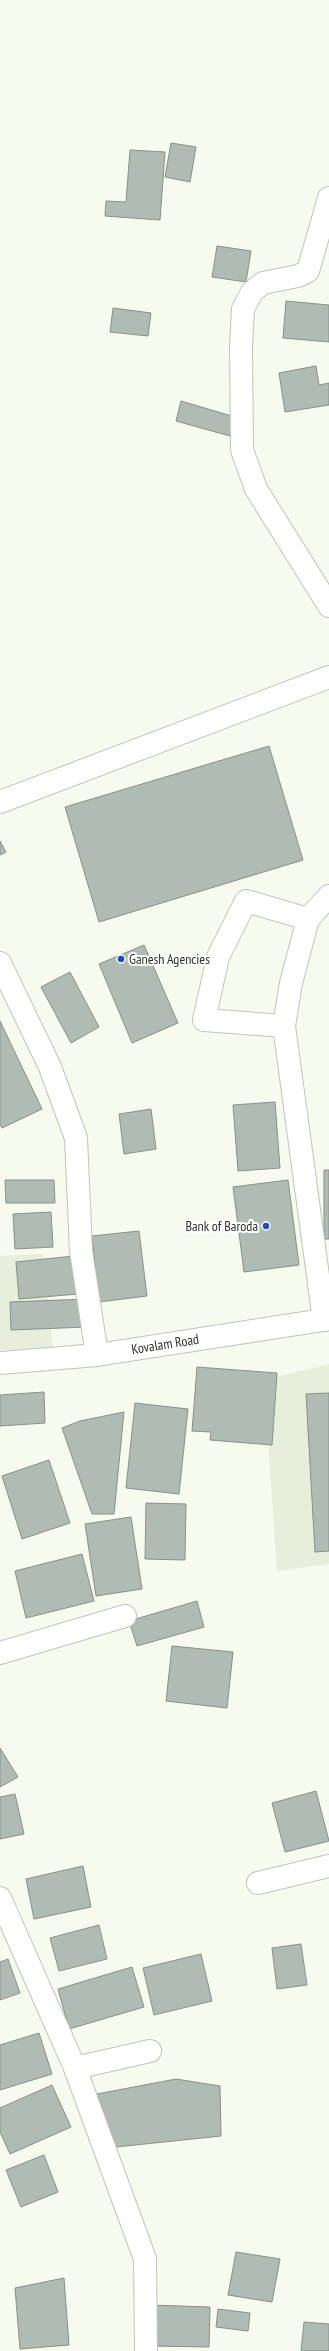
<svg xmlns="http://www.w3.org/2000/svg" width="329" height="2351" font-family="'PT Sans Narrow',sans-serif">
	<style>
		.built { fill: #e7efdc }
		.building { fill: #b0bbb3; stroke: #879189 }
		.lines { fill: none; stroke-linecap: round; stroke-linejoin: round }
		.street-casing { stroke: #c0c5b9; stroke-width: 24 }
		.primary-casing { stroke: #c0c5b9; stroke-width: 24 }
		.street { stroke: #fff; stroke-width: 22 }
		.primary { stroke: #fff; stroke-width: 22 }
		.poi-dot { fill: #204dbb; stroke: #fff; stroke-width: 1.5 }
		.labels { text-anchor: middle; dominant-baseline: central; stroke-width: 4; stroke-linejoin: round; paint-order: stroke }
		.poi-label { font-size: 14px; fill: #30322d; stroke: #fff; text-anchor: start }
		.street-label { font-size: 14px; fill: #30322d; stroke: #fff }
	</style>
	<rect width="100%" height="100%" fill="#f6faef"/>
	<path class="built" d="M43,1254L53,1348L0,1350V1256Z
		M329,1364V1564L277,1571L264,1380Z"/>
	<path class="building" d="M171,143L196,147L190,182L165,177Z
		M130,150L165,152L160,220L105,216L106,201L126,202Z
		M217,246L251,251L246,282L212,277Z
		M286,301L329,305V342L283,338Z
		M113,308L151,313L148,336L110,332Z
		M316,366L319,385L329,383V405L285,412L279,373Z
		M181,401L235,417L230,436L176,421Z
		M269,746L303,860L99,922L65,807Z
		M0,841L6,852L0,855Z
		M144,945L178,1023L132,1043L99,964Z
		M70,972L99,1027L71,1043L41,987Z
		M0,1021L42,1109L2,1128L0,1125Z
		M275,1102L280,1168L238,1171L233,1105Z
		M151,1109L156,1149L124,1154L119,1114Z
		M324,1170H329V1239H324Z
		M5,1180H54L55,1203H6Z
		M288,1180L299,1265L244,1272L233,1187Z
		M51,1212L53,1247L15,1249L13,1214Z
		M139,1231L147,1296L99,1302L92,1236Z
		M74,1256L78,1294L19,1299L16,1262Z
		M86,1299L87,1327L11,1330L10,1302Z
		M197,1367L277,1373L272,1445L210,1440L211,1432L192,1431Z
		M44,1392L45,1423L0,1426V1395Z
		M329,1393V1551L315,1552L306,1394Z
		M135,1403L188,1409L179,1494L126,1488Z
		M124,1412L114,1514H92L62,1428L80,1421Z
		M49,1460L70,1523L22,1539L2,1476Z
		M146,1503L186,1504L185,1560L145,1559Z
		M131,1517L142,1589L96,1596L85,1524Z
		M82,1554L94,1601L26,1618L15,1571Z
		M197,1601L204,1627L137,1646L129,1621Z
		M172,1646L233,1652L227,1708L166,1701Z
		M0,1748L18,1777L0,1787Z
		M316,1791L329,1841L285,1852L272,1803Z
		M15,1794L24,1834L0,1839V1797Z
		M83,1866L91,1907L34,1919L26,1879Z
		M99,1925L107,1959L59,1971L50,1938Z
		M301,1944L307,1985L277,1989L272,1948Z
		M201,1954L212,2001L154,2015L143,1968Z
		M8,1959L20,1993L0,2000V1962Z
		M132,1967L144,2007L69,2029L58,1989Z
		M39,2033L52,2074L0,2090V2045Z
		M176,2079L220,2086L221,2136L116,2147L97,2094Z
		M52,2085L71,2127L10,2154L0,2132V2108Z
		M44,2155L58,2192L21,2207L6,2170Z
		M236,2252L280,2259L272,2302L228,2295Z
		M64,2278L69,2345L20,2349L15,2288Z
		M151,2305L210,2307L209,2347L150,2346Z
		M218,2309L250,2313L248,2331L216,2327Z
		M304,2322L329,2324V2351H301Z"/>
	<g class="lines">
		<defs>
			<path id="street" d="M329,198L308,271L298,276L263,283L252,292L243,309L241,346L242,450L256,489L329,606
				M0,802L329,677
				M0,963L50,1067L76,1138L81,1251L97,1355
				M284,1026L204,1020L218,957L246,901L308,919
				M324,1320L284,1026L291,983L308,919L329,896
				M0,1653L125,1616
				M258,1883L329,1866
				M0,1898L75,2068L145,2259L146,2351
				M75,2068L150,2051"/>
			<path id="primary" d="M0,1363L97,1355L329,1319"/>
		</defs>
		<use href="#street" class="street-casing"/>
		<use href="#primary" class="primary-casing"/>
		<use href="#street" class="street"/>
		<use href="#primary" class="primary"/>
	</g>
	<g class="poi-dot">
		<circle cx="121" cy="959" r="4"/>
		<circle cx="266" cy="1226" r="4"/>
	</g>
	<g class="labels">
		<g class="poi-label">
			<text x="129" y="959">Ganesh Agencies</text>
			<text x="258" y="1226" text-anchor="end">Bank of Baroda</text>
		</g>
		<g class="street-label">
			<text transform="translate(165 1344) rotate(-9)">Kovalam Road</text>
		</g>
	</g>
</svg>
